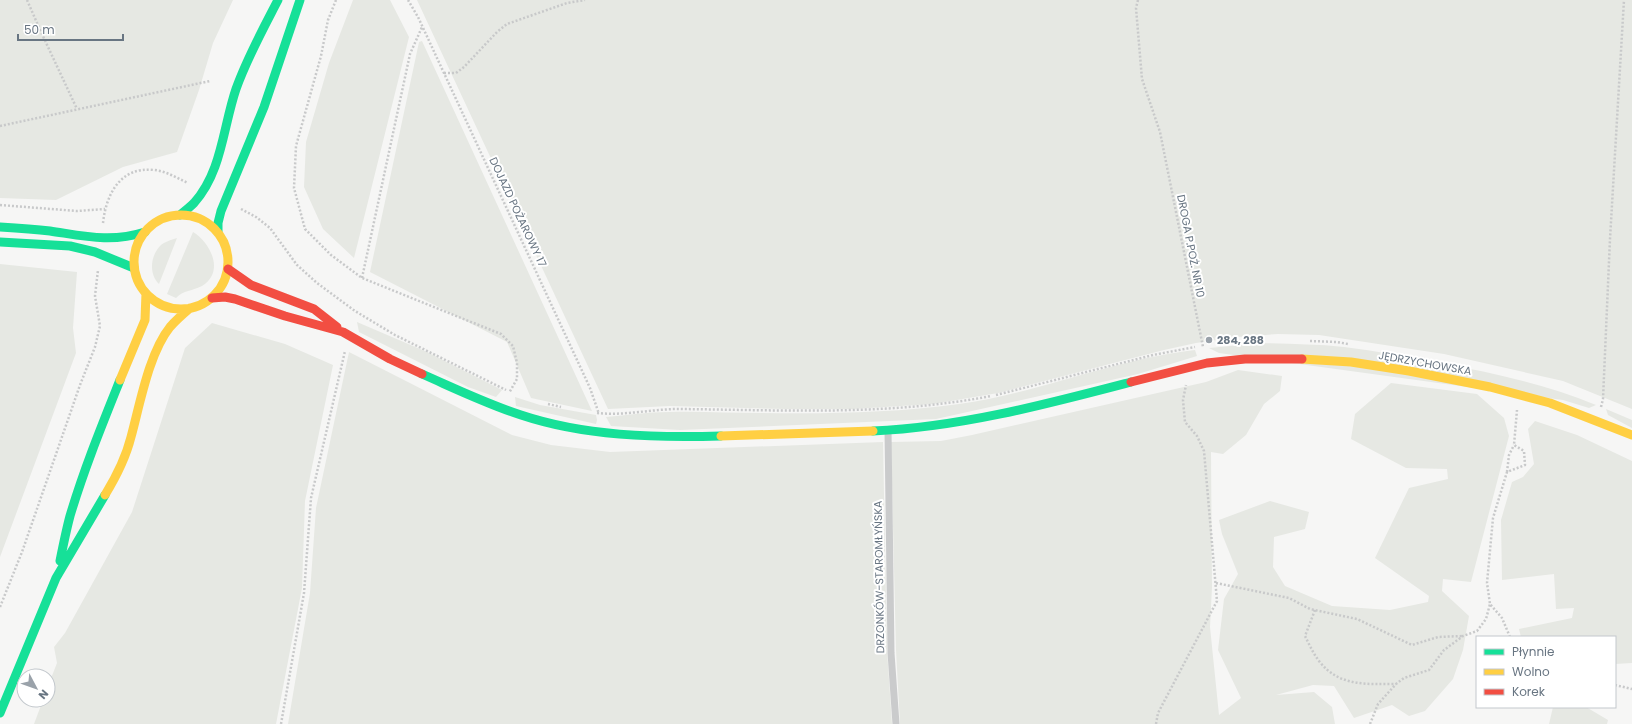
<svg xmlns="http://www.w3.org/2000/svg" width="1632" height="724" font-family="Poppins,sans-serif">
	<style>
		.green { fill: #e6e8e3 }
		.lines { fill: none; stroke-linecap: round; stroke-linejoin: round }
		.path { stroke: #c8c9ca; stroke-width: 2.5; stroke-dasharray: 2 2; stroke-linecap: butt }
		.lane { stroke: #cacbcc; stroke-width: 7 }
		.fast { stroke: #16e098; stroke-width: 9 }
		.slow { stroke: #ffcf43; stroke-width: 9 }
		.jam { stroke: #f24e42; stroke-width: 9 }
		.poi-dot { fill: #9aa2aa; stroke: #fff; stroke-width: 1.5 }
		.labels { text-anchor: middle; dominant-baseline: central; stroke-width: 4; stroke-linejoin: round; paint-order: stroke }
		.street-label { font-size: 11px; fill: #687582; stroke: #fff }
		.poi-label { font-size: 11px; font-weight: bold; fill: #687582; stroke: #fff; text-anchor: start }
	</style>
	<rect width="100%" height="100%" fill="#f6f6f5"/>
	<path class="green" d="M0,0H233L213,43L199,90L177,152L123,167L56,200L0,198Z
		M353,0H390L409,37L354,258L323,229L304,187L306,142L329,63Z
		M417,0H1632V409L1563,381L1444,354L1319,335L1278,334L1237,337L1196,343L1164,350L998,393L933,404L853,409H786L670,406L608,409Z
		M422,41L592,411L531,398L507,342L370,272L419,42Z
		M193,232C211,243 225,272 202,286C193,291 183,290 176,298L167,294Z
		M177,238L159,284C149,274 150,257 160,246C164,242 171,240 177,238Z
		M0,264L77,272L73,328L76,353L0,557Z
		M357,322L427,352L502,390L496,397L468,387L359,332Z
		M212,323L285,344L333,365L305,501L302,588L276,724H34L43,700H48V686L57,663L54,647L65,633L132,512L185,348Z
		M1262,343C1289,344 1317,344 1344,347C1376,351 1408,357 1440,363C1493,373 1545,384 1596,405L1589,408L1563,400L1219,353L1209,348Z
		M1195,350L1197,356L1138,374L936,419L680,430L611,426L606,417C627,415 648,412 669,412C699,411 730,413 760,413C826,414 893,413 959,404C1039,393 1115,359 1195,350Z
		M349,352L512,435L551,445L610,452L883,442L887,650L892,724H288L310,593L316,508Z
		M1238,370L1282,376L1280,391L1264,404L1246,435L1223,454L1211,452L1212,587L1210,627L1219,715L1241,698L1218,650L1224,599L1238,574L1222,534L1219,520L1270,501L1309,512L1305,529L1274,537L1273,567L1285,586L1332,606L1390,610L1428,602L1429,596L1375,558L1409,488L1448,479L1447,469L1406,468L1351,439L1355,414L1391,383L1477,394L1504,418L1509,436L1471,582L1443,579L1442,591L1469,616L1463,650L1453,679L1425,711L1409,716L1392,705L1354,718L1334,686L1313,685L1276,695L1314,692L1332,707L1335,724H900L896,650L891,442L941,441L972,435L1206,382Z
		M515,397L540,405L596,415L597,420L596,424L516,406Z
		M1606,409L1632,420V428L1608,415Z
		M1535,421L1577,435L1632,461V663L1615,664V637H1521L1519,629L1572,618L1574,608L1556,609L1554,574L1502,580L1501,520L1512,482L1523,477L1534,464L1528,429Z
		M1553,707H1586L1608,720L1607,724H1549Z"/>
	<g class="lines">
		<path class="path" d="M27,0L41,32L77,109
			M336,0L328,20L321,56L296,146L294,188L305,229L331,255L362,278L501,334L513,346L517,363V379L509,393
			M408,0L418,17L590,388L599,414
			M1138,0L1136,8L1142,79L1160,132L1203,347
			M444,73H456L464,67L497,32L507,24L567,3L585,0
			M0,126L210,81
			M0,205L77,211L105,209
			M241,209L256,217L270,228L297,265L317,283L355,311L395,335L506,390
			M103,223C106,195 120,166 154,170C166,171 177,178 188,183
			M362,278L410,54L422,27
			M1310,341L1337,342L1348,344
			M996,395L1153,355L1195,347
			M548,404L561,407
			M1601,407L1603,399L1610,239L1624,0
			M597,413C624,416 652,409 679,409C784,410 888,416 991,396
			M1507,472L1509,455L1514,445
			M1216,583L1289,598L1310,609L1357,619L1412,645L1438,637L1463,636
			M0,607L22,552L80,385L95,347L100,326L95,296L98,270
			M1315,610L1305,636C1309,644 1313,653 1319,661C1339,687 1367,684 1396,684
			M1510,637L1502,618L1490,604L1487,583L1493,518L1507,472L1525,465L1524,451L1514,445L1517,410
			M1615,685L1632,689
			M281,724L304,593L311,498L345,351
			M1156,724L1158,713L1217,601L1204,451L1197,436L1185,422L1183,400L1186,385
			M1370,724L1378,704L1396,684L1404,678L1429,670L1444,650L1463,636L1477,631L1486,619L1490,604"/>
		<path class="lane" d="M888,430L891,653L896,724"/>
		<path class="fast" d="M180,215C185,211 190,207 194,203C222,172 223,127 236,89C247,58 263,29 278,0
			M0,227C17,228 33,229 50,231C84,236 111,243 145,232
			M218,232V223L221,211L264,107L300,0
			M0,242L70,246L95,252L134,268
			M422,374C454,388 487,404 521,415C584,436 654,438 721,436
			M873,431C961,427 1047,404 1131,382
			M60,561C63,546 66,531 70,516C84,469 102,425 120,380
			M0,713L56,578L105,495"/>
		<path class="slow" d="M134 262a47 47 0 1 1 94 0a47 47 0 1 1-94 0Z
			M1302,359L1351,362L1409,371L1490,387L1550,403L1632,435
			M120,380L145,320L146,293
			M721,436L873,431
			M105,495C116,477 126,457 131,437C140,404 149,353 170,327C176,320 183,314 190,308"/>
		<path class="jam" d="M228,269L251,285L314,309L337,327
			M212,298L225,297L235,299L285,316L343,332L390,359L422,374
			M1131,382L1207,363L1245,359H1302"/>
	</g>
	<circle class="poi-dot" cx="1209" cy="340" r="4"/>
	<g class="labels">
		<g class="street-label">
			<text transform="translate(518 212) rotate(65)">DOJAZD POŻAROWY 17</text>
			<text transform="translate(1191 246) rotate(79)">DROGA P.POŻ. NR 10</text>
			<text transform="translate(1425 363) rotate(10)">JĘDRZYCHOWSKA</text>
			<text transform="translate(879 577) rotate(-91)">DRZONKÓW-STAROMŁYŃSKA</text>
		</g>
		<g class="poi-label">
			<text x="1217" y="340">284, 288</text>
		</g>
	</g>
	<rect x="1476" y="636" width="140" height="72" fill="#ffffff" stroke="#c3c8cd"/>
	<rect x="1484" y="649" width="20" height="6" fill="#16e098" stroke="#c3c8cd"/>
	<text x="1512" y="656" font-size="12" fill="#687582">Płynnie</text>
	<rect x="1484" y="669" width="20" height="6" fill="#ffcf43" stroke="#c3c8cd"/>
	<text x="1512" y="676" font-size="12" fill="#687582">Wolno</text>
	<rect x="1484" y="689" width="20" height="6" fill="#f24e42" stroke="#c3c8cd"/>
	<text x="1512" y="696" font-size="12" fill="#687582">Korek</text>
	<g transform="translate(36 688) rotate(131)"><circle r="19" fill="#ffffff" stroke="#c3c8cd"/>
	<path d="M0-3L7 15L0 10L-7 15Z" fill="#9aa2aa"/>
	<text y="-6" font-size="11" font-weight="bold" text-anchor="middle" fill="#687582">N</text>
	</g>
	<path d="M18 34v6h105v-6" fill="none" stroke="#687582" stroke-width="2"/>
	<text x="24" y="34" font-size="12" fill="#687582" stroke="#ffffff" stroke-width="3" paint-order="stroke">50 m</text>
</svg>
